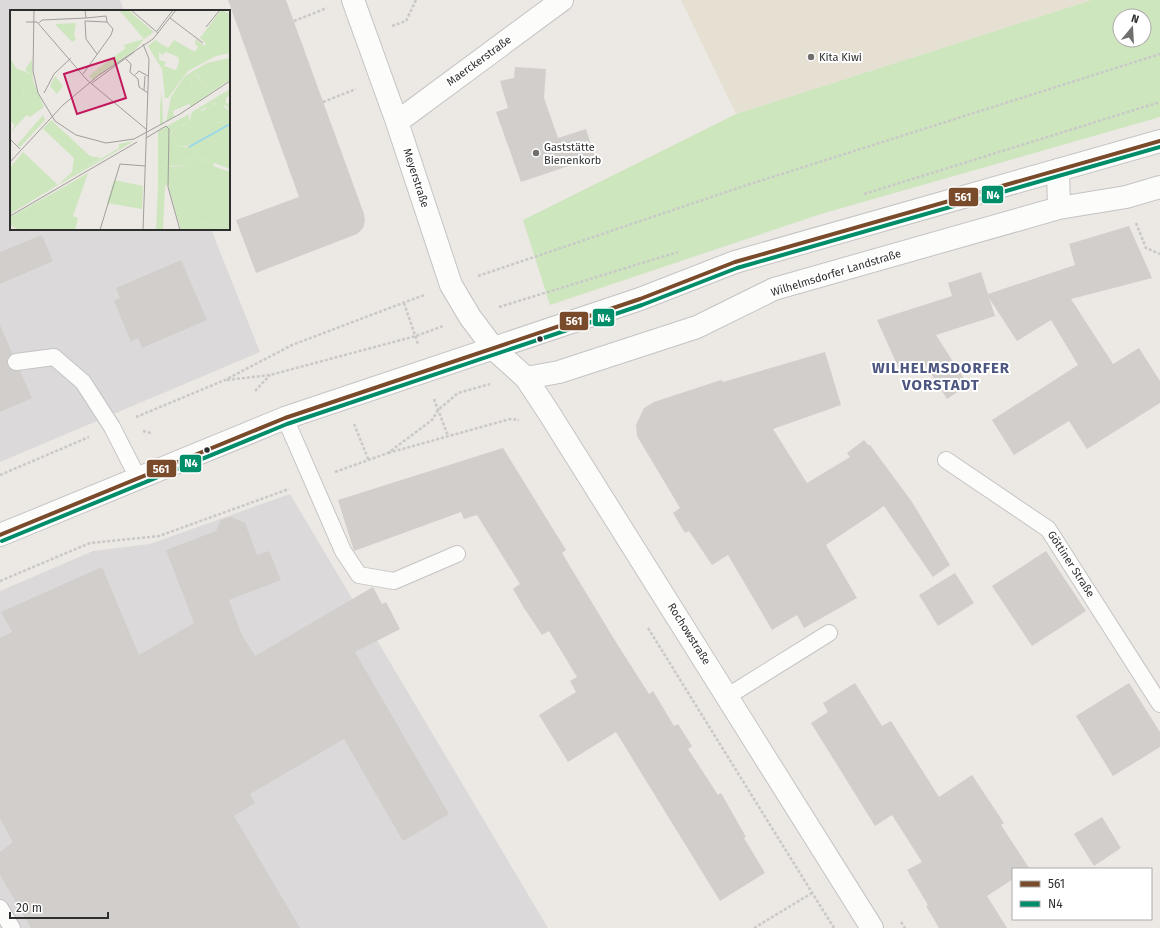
<svg xmlns="http://www.w3.org/2000/svg" width="1160" height="928" font-family="'Fira Sans',sans-serif">
	<style>
		.industrial { fill: #dcd9db }
		.education { fill: #e6e0d3 }
		.park { fill: #cee6be; fill-rule: evenodd }
		.building { fill: #d1cecb }
		.lines { fill: none; stroke-linecap: round; stroke-linejoin: round }
		.lane-casing { stroke: #c5c4c5; stroke-width: 18 }
		.street-casing { stroke: #c5c4c5; stroke-width: 24 }
		.secondary-casing { stroke: #c5c4c5; stroke-width: 24 }
		.path { stroke: #c9c9c8; stroke-width: 2.5; stroke-dasharray: 3 2; stroke-linecap: butt }
		.lane { stroke: #fcfcfb; stroke-width: 16 }
		.street { stroke: #fcfcfb; stroke-width: 22 }
		.secondary { stroke: #fcfcfb; stroke-width: 22 }
		.bus-1-casing { stroke: #fff; stroke-width: 7 }
		.bus-2-casing { stroke: #fff; stroke-width: 7 }
		.bus-1 { stroke: #7a4b2a; stroke-width: 4 }
		.bus-2 { stroke: #008d6a; stroke-width: 4 }
		.poi-dot { fill: #706f6e; stroke: #fff; stroke-width: 1.5 }
		.bus-dot { fill: #2e2e2e; stroke: #fff; stroke-width: 1.5 }
		.labels { text-anchor: middle; dominant-baseline: central; stroke-width: 4; stroke-linejoin: round; paint-order: stroke }
		.poi-label { font-size: 11px; fill: #2e2e2e; stroke: #fff; text-anchor: start }
		.street-label { font-size: 11px; fill: #2e2e2e; stroke: #fff }
		.district-label { font-size: 15px; font-weight: bold; letter-spacing: 1px; fill: #4d5680; stroke: #fff }
		.inset-river { fill: none; stroke: #99d6ec; stroke-width: 2 }
		.inset-road { fill: none; stroke: #a09e9b; stroke-width: 1 }
		.view { fill: #c2185b; fill-opacity: 0.15; stroke: #c2185b; stroke-width: 2 }
		.inset-edge { fill: none; stroke: #2e2e2e; stroke-width: 2 }
		.line-badge { stroke: #fff; stroke-width: 1.5 }
		.badge-label { font-size: 11px; text-anchor: middle; font-weight: bold; fill: #fff }
	</style>
	<rect width="100%" height="100%" fill="#ece8e4"/>
	<path class="industrial" d="M0,0H120L124,11H11V229H211L260,352L0,462Z
		M290,494L548,928H0V591L93,551L150,544Z"/>
	<path class="education" d="M681,0H1092L736,114Z"/>
	<path class="park" d="M1092,0H1160V117L821,214L550,305L523,220L736,114ZM1120,16H1144V40H1120Z"/>
	<path class="building" d="M228,0H286L364,214L365,221L363,228L357,234L256,273L236,220L299,197Z
		M515,67L546,69L544,98L558,138L586,129L595,157L521,182L496,112L508,108L500,81L514,78Z
		M1129,226L1152,278L1071,299L1113,364L1139,348L1160,381V403L1087,449L1069,421L1014,455L992,420L1078,365L1051,320L1017,341L989,298L995,316L936,335L968,385L947,399L923,361L900,371L877,320L952,296L948,283L981,272L988,294L1075,265L1069,244Z
		M42,235L53,261L0,284V252Z
		M181,260L207,320L142,348L138,338L131,342L114,301L120,298L116,288Z
		M0,325L12,353L7,359L8,367L13,371H20L32,398L0,412Z
		M825,352L841,405L773,429L807,483L850,457L847,453L864,440L868,445H870L912,502L950,565L933,577L884,506L826,545L857,598L804,628L797,615L772,630L728,555L712,565L689,531L685,533L673,513L680,508L637,436L636,425L644,408L654,402L721,380L723,382Z
		M503,448L566,550L562,553L614,639L649,694L653,691L674,726L678,724L692,746L688,749L718,795L721,793L746,837L744,838L765,873L720,901L616,732L568,762L539,715L576,692L570,681L577,677L549,631L542,635L524,608L513,589L520,584L477,515L464,519L461,512L354,551L338,500Z
		M231,517L245,523L257,555L269,551L281,580L229,600L241,633L255,656L373,587L382,604L386,602L400,629L355,652L449,814L403,841L344,739L250,794L255,803L234,816L300,928H31L0,875V852L13,842L0,819V638L12,632L1,612L102,567L139,655L194,623L166,550L216,531L221,520Z
		M1046,551L1086,611L1032,646L992,586Z
		M955,573L974,603L938,626L919,595Z
		M855,683L882,726L891,721L939,797L972,775L1004,823L1001,825L1029,868L1013,869V879L987,896L1007,928H939L926,906L928,905L907,870L922,862L892,815L875,826L839,768L811,723L828,712L823,703Z
		M1129,683L1160,732V747L1113,776L1076,716Z
		M1102,817L1121,848L1094,866L1074,834Z"/>
	<g class="lines">
		<defs>
			<path id="lane" d="M16,362L54,357L83,382L112,427L138,478
				M285,418L343,551L359,575L394,581L457,554
				M946,460L1048,529L1160,704
				M728,696L829,633
				M0,908L12,928"/>
			<path id="street" d="M353,0L397,122L451,285L470,317L494,349L526,378L549,413L872,928
				M397,122L562,0
				M1058,170L1059,208
				M526,378L559,372L697,327L774,289L1059,208L1126,197L1160,187"/>
			<path id="secondary" d="M0,535L285,418L640,299L735,262L1160,141"/>
		</defs>
		<use href="#lane" class="lane-casing"/>
		<use href="#street" class="street-casing"/>
		<use href="#secondary" class="secondary-casing"/>
		<path class="path" d="M294,21L327,8
			M392,26L406,21L416,0
			M323,102L356,89
			M864,194L1160,102
			M1136,223L1146,248L1160,254
			M478,276L747,185L1160,54
			M404,303L418,344
			M499,307L678,252
			M227,380L270,375L416,336L443,326
			M255,391L270,375
			M434,399L448,436
			M136,417L225,380L292,345L424,295
			M354,424L369,461
			M143,431L151,433
			M388,453L510,419L519,420
			M335,472L388,453L432,420L438,410L458,393L490,384
			M0,475L89,437
			M0,581L90,543L159,536L289,489
			M648,628L834,928
			M901,922L905,928
			M754,928L812,893"/>
		<use href="#lane" class="lane"/>
		<use href="#street" class="street"/>
		<use href="#secondary" class="secondary"/>
		<defs>
			<path id="bus-1" d="M0,535L285,418L640,299L735,262L1160,141"/>
			<path id="bus-2" d="M2,541L287,424L642,305L737,268L1160,147"/>
		</defs>
		<use href="#bus-1" class="bus-1-casing"/>
		<use href="#bus-2" class="bus-2-casing"/>
		<use href="#bus-1" class="bus-1"/>
		<use href="#bus-2" class="bus-2"/>
	</g>
	<g class="poi-dot">
		<circle cx="811" cy="57" r="4"/>
		<circle cx="536" cy="153" r="4"/>
	</g>
	<g class="bus-dot">
		<circle cx="540" cy="339" r="3.5"/>
		<circle cx="207" cy="450" r="3.5"/>
	</g>
	<g class="labels">
		<g class="poi-label">
			<text x="819" y="57">Kita Kiwi</text>
			<text x="544" y="147">Gaststätte<tspan x="544" dy="13">Bienenkorb</tspan></text>
		</g>
		<g class="street-label">
			<text transform="translate(479 61) rotate(-36)">Maerckerstraße</text>
			<text transform="translate(416 178) rotate(72)">Meyerstraße</text>
			<text transform="translate(836 273) rotate(-17)">Wilhelmsdorfer Landstraße</text>
			<text transform="translate(1071 564) rotate(57)">Göttiner Straße</text>
			<text transform="translate(689 634) rotate(58)">Rochowstraße</text>
		</g>
		<g class="district-label">
			<text x="941" y="368">WILHELMSDORFER<tspan x="941" dy="17">VORSTADT</tspan></text>
		</g>
	</g>
	<g transform="translate(10 10)">
		<rect width="220" height="220" fill="#ece8e4"/>
		<path d="M0,48L6,58L20,64V71L13,74L14,86H16L9,113L0,123L5,115L0,111ZM185,64L198,78L220,66V70L200,83H193L182,76L181,67ZM45,66L53,76L47,84L40,76ZM220,79V85L216,88V94L220,92V101L216,95L202,93V99H198L197,97L187,102L209,113H216V116L192,131L197,129L220,137V159L204,153L203,156L220,162V209L174,202L186,212L220,217V220H171L158,175L161,174V157L180,155L179,150L185,147L201,153L183,143V135L168,137L165,131L160,130V123L167,117L179,113L182,102ZM124,131L73,161L48,175L62,162L70,161L109,138V134ZM58,173L7,204L1,213L7,219L0,215V207ZM155,175L153,220H146L148,177Z" fill="#cee6be"/>
		<path d="M109,0H118L144,22L134,29ZM186,29L206,46L178,61L158,88H155L152,59L138,36L145,30L158,38L164,30L185,42L188,37L185,34ZM149,42L152,45L156,42L168,47L169,52L166,60L154,56L156,52L149,50ZM220,48L210,66H216L220,61V66L204,78H198L186,64L181,67L182,76H187L193,83H200L181,97L179,94L163,101L164,107L156,112L161,87L175,66L197,53ZM22,49L23,71L34,97L20,107L17,105L9,113L16,86H14L13,74L20,71V64L15,60ZM152,83L153,114L150,116V96ZM179,104V111L184,113L183,120L177,113L164,119L160,123V129L163,128L168,137H176L175,141H168L169,146L179,150L180,155L161,156V174L148,177V121ZM33,105L35,110L10,137L7,135Z" fill="#cee6be" fill-rule="evenodd"/>
		<path d="M220,51V61L216,66H210L200,74L194,72L188,60L201,54ZM202,92L205,95L208,93L216,95L214,97L220,101V137L197,129L191,130L216,115L215,113L200,112L184,104L186,101L195,100L197,96L198,99H202ZM183,134V143L201,153L185,147L179,150L169,146L168,141H175L176,137ZM174,201L220,209V217L186,212L183,209H178Z" fill="#cee6be"/>
		<path d="M134,29L126,39L82,70L79,66L87,59L116,38L113,35ZM0,60L3,73L22,95L7,115L0,111Z" fill="#cee6be"/>
		<path d="M211,0L220,4V43L206,46L194,36L196,33L190,28ZM66,13L64,26L66,29L62,32L45,14ZM41,110L80,146L91,148L70,161L62,162L64,148L33,119ZM13,142L48,175L0,204V158ZM78,163L63,206L68,208L65,220H8L1,213L7,204ZM104,170L133,176L132,199L97,193Z" fill="#cee6be"/>
		<path class="inset-river" d="M179,137L220,114"/>
		<path class="inset-road" d="M24,0L23,61L28,83L45,111L66,125L96,133L124,129L170,104L220,71M75,0L76,8L96,6L97,12M121,0L148,23M160,8L193,33M16,12H27L77,70L136,119M29,13L32,10L76,8M196,17L210,0M147,21L163,0M116,49L121,54L120,62L128,69L129,77L138,83M73,64L101,25L103,19L97,12L75,11L76,29L87,44M125,65L129,61L138,66M82,73L124,42M134,80L135,66M34,83L44,64L61,48M136,128L156,116L159,119L158,177L170,220M0,129L10,139M0,152L53,95L89,65L143,29L166,0M0,206L127,132M90,220L110,154L135,156M133,220L139,49L133,34"/>
		<path class="view" d="M104,48L116,88L67,104L54,64Z"/>
		<rect width="220" height="220" class="inset-edge"/>
	</g>
	<g class="line-badge">
		<rect x="981" y="185" width="23" height="19" rx="4" fill="#008d6a"/>
		<rect x="948" y="187" width="31" height="20" rx="4" fill="#7a4b2a"/>
		<rect x="592" y="308" width="23" height="19" rx="4" fill="#008d6a"/>
		<rect x="559" y="311" width="30" height="20" rx="4" fill="#7a4b2a"/>
		<rect x="179" y="454" width="23" height="19" rx="4" fill="#008d6a"/>
		<rect x="146" y="459" width="31" height="19" rx="4" fill="#7a4b2a"/>
	</g>
	<g class="badge-label">
		<text x="993" y="199">N4</text>
		<text x="963" y="201">561</text>
		<text x="604" y="322">N4</text>
		<text x="574" y="325">561</text>
		<text x="191" y="467">N4</text>
		<text x="161" y="473">561</text>
	</g>
	<rect x="1012" y="868" width="140" height="52" fill="#ffffff" stroke="#ababab"/>
	<rect x="1020" y="881" width="20" height="6" fill="#7a4b2a" stroke="#ababab"/>
	<text x="1048" y="888" font-size="12" fill="#2e2e2e">561</text>
	<rect x="1020" y="901" width="20" height="6" fill="#008d6a" stroke="#ababab"/>
	<text x="1048" y="908" font-size="12" fill="#2e2e2e">N4</text>
	<g transform="translate(1132 28) rotate(18)"><circle r="19" fill="#ffffff" stroke="#ababab"/>
	<path d="M0-3L7 15L0 10L-7 15Z" fill="#706f6e"/>
	<text y="-6" font-size="11" font-weight="bold" text-anchor="middle" fill="#2e2e2e">N</text>
	</g>
	<path d="M10 912v6h98v-6" fill="none" stroke="#2e2e2e" stroke-width="2"/>
	<text x="16" y="912" font-size="12" fill="#2e2e2e" stroke="#ffffff" stroke-width="3" paint-order="stroke">20 m</text>
</svg>
